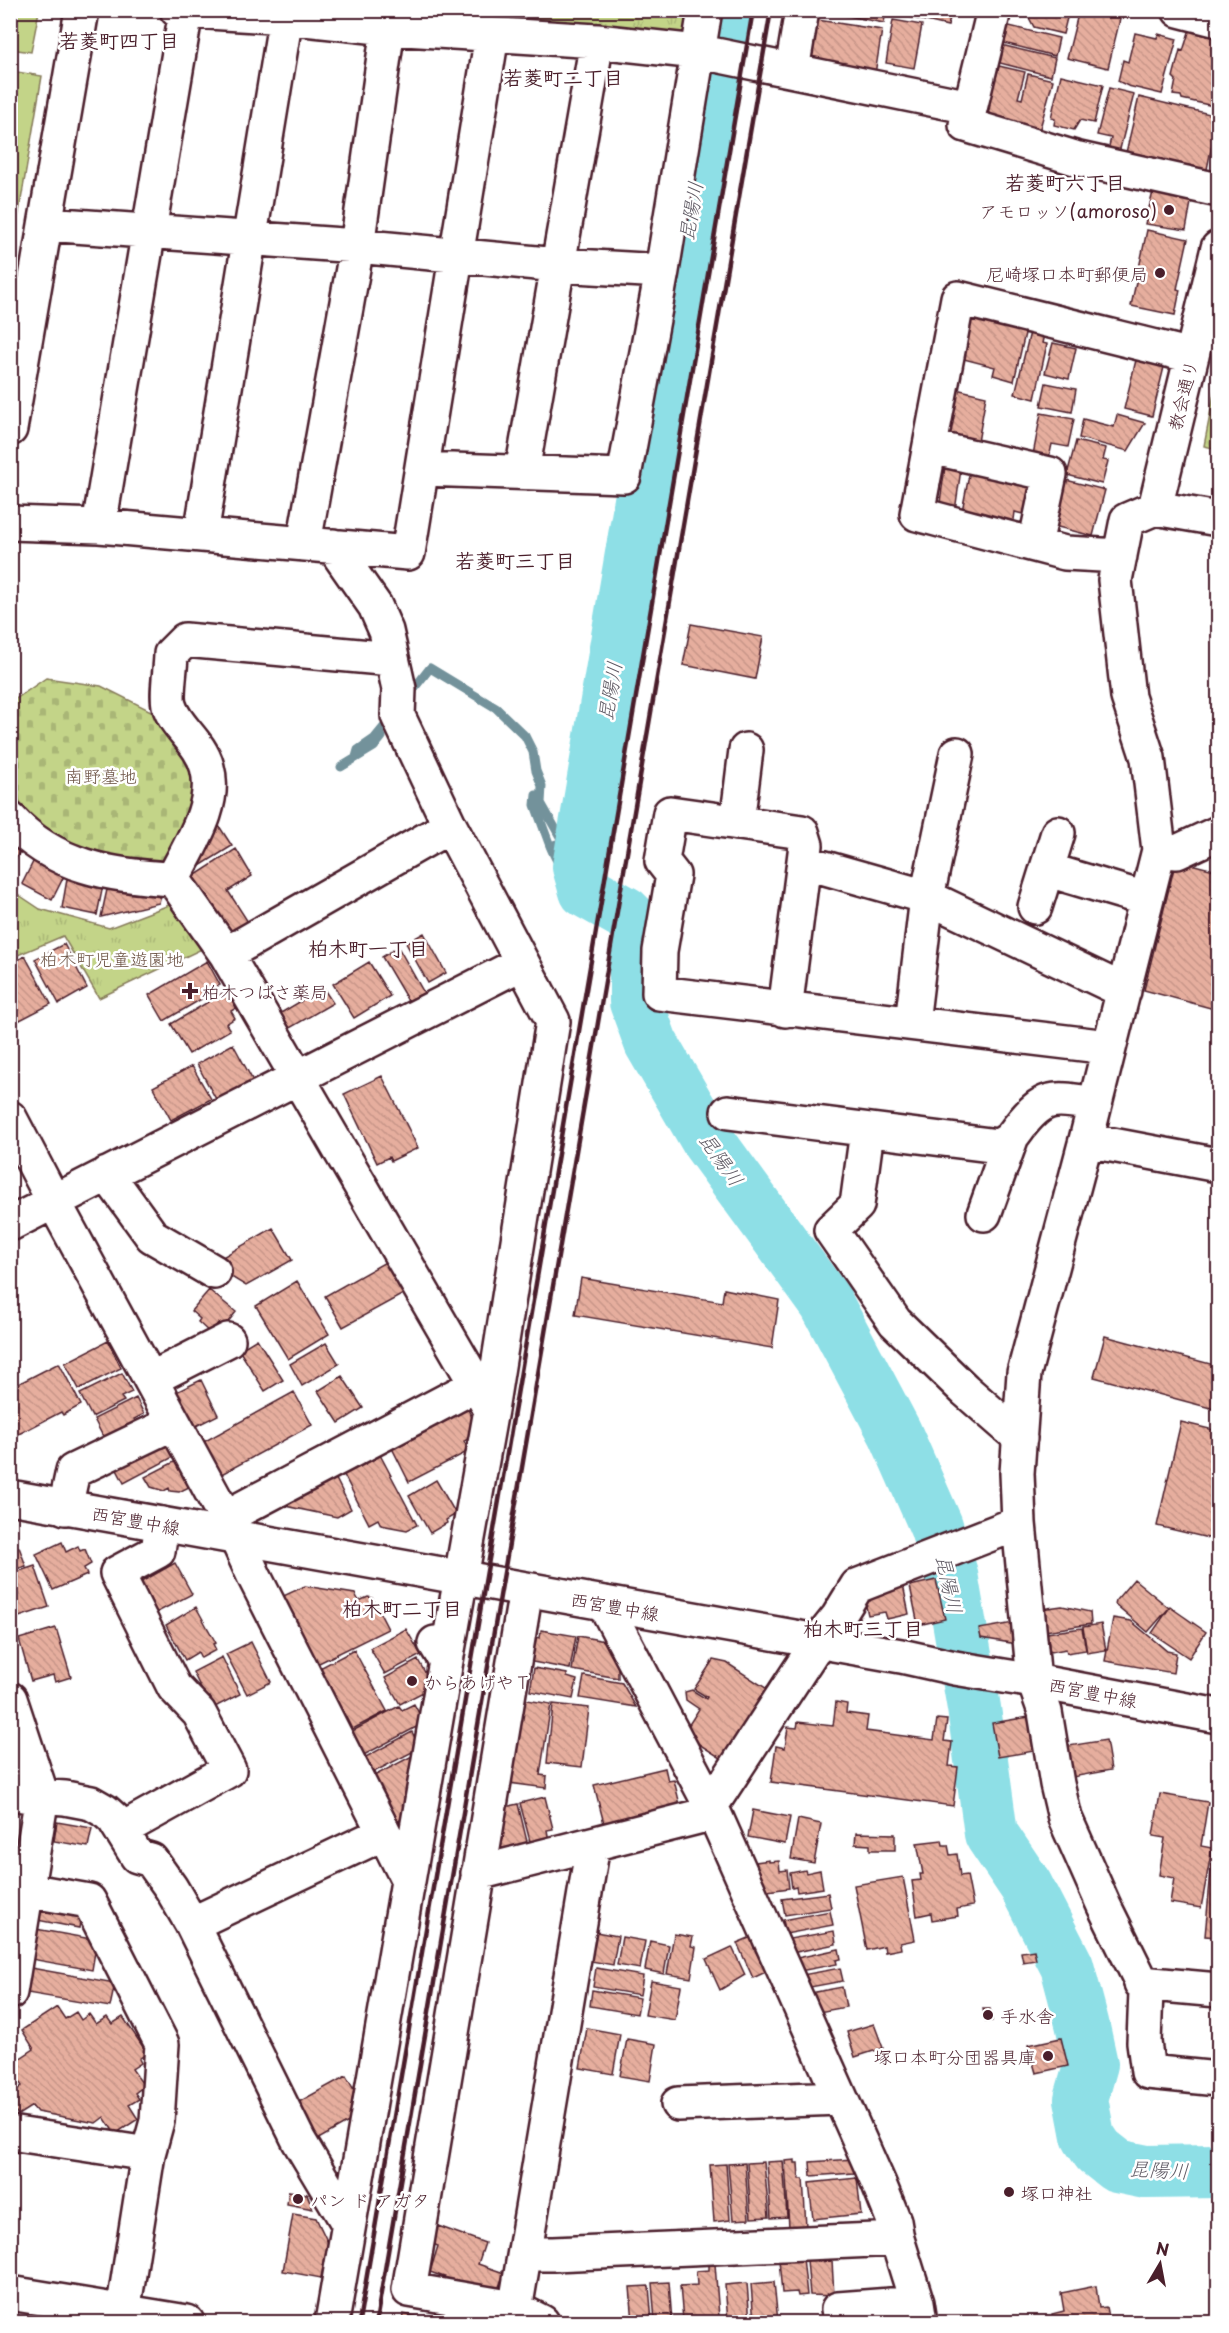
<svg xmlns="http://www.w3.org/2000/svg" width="1229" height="2333" font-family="'Playpen Sans','Klee One',sans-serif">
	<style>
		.cemetery { fill: url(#cemetery-stones); stroke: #867a5a; stroke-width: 1.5 }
		.park { fill: url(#park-tufts); stroke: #867a5a; stroke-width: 1.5 }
		.pitch { fill: #c3d488; stroke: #867a5a; stroke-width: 1.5 }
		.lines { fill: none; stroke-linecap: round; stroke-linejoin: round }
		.stream { stroke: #73929b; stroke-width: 9 }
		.river { stroke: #8edfe6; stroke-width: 54 }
		.building { fill: url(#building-back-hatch); stroke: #4a1f2b; stroke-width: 1.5 }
		.minor-casing { stroke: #4a1f2b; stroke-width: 38 }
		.major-casing { stroke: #4a1f2b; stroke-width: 38 }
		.minor { stroke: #fff; stroke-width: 33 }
		.major { stroke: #fff; stroke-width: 33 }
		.rail { stroke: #4a1f2b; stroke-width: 4.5 }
		.poi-dot { fill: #4a1f2b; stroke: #fff; stroke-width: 2 }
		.labels { text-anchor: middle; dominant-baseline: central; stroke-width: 5; stroke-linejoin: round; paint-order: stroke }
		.poi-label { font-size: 18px; fill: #4a1f2b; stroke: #fff; text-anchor: start }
		.street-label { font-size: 18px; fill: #4a1f2b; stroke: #fff }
		.park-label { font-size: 18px; fill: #6e5547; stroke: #fff }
		.neighbourhood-label { font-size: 20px; font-weight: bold; fill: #4a1f2b; stroke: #fff }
		.water-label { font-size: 20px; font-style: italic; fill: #5e5963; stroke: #fff }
	</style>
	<defs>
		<pattern id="cemetery-stones" width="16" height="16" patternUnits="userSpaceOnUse" patternTransform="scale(1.5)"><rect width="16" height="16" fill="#c3d488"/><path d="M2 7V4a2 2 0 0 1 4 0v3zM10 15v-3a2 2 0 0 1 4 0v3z" fill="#a9b676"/></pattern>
		<pattern id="park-tufts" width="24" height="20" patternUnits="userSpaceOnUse" patternTransform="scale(1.5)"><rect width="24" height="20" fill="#c3d488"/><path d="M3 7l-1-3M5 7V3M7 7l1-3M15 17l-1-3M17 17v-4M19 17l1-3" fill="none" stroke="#a9b676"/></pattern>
		<pattern id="building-back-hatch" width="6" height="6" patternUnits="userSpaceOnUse" patternTransform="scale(1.5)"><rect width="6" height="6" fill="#e6ae9e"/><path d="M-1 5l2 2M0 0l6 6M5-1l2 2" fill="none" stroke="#c79588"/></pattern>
	</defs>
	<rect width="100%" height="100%" fill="#fff"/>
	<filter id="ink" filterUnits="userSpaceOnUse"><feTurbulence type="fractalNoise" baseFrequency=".0167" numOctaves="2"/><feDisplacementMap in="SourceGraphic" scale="12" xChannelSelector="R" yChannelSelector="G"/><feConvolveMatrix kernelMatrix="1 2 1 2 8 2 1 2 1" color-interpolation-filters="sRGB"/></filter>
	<g filter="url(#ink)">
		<path class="cemetery" d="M46,678L101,686L161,716L197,771L186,825L165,867L105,860L55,842L20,803L11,759L10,703Z"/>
		<path class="park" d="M328,11H693L690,30L681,37Z
			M1218,373V449L1204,446Z
			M10,889L40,909L109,928L177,902L206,947L99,998L63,936L11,958Z"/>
		<path class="pitch" d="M11,10L39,11L31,52L11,49Z
			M11,71L42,76L11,259L10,71Z"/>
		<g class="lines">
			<path class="stream" d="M408,696L430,668L496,708L525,736L533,752L536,771L542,786L541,803L563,842L550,846C558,865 567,883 586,891
				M356,757L358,750L374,739L392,717
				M341,767L374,747L382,737
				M536,795L535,805L550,846"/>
			<path class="river" d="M724,10L579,867L586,891L625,913L635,923L639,936L636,958V1002L651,1043L708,1141L826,1303L895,1433L936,1526L951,1574L974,1708L991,1834L1026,1886L1067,1966L1082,2023L1091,2064L1081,2099L1088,2136L1098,2151L1117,2166L1146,2172L1218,2171"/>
		</g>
		<path class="building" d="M818,10H886L884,23Z
			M901,10H952L948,26L900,15Z
			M1012,10H1069L1063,34L1034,27L1027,14Z
			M1079,10L1122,11L1108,68L1067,58Z
			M811,19L882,30L875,74L804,63Z
			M893,20L922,25L914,68L886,63Z
			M1005,25L1059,38L1055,56L1004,43L1007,34L1003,33Z
			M1190,29L1218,35V107L1182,99L1181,96L1173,95L1176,80L1173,77L1180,50L1183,51Z
			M1135,33L1157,38L1158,34L1177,39L1162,94L1128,86L1118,81L1123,60L1128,62Z
			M1001,45L1055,58L1051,76L1000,63L1002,54L999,53Z
			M999,66L1025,72L1018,98L1022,99L1028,74L1053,80L1039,132L987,119L990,105L986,104L993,76L996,77Z
			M1061,75L1103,85L1094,123L1080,120L1074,130L1054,125L1055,119L1051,118Z
			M1109,88L1134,94L1119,153L1108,150L1111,138L1097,135Z
			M1139,97L1218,116L1206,174L1125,157Z
			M1154,188L1192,197L1186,230L1145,224Z
			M1147,230L1188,239L1177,289L1180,290L1175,315L1131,306Z
			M970,314L1026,329L1014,381L993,375L995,367L960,358Z
			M1031,328L1045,331L1042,343L1047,344L1035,399L1015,394Z
			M1053,343L1076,348L1069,379L1045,373Z
			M1137,356L1165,363L1152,416L1124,409Z
			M1046,383L1076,389L1072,412L1041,406Z
			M956,389L986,396L978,442L947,436Z
			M1041,413L1074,419L1068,447L1052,444L1049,458L1033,455Z
			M1117,415L1145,423L1128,451L1079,438L1083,419L1114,427Z
			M1076,441L1106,448L1103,460L1108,461L1102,484L1067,475Z
			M945,467L961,469L955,511L939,509Z
			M970,470L1037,486L1034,517L1015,512L1013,527L962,511Z
			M1066,480L1105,490L1093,536L1054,526Z
			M691,624L763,637L755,679L683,665Z
			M219,826L232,846L195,869L192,843Z
			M10,841L22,848L10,868Z
			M236,849L252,876L228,891L248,922L225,936L188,880Z
			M34,860L64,876L52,900L22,884Z
			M1183,862L1218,871V1010L1144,990L1175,864Z
			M67,879L103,885L97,915L62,908Z
			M108,885L161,894L159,903L101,917Z
			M424,933L446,973L428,983L406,943Z
			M64,944L87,988L59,1004L35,959Z
			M398,947L424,993L408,1001L382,957Z
			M25,956L51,1004L16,1022L10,1013V964Z
			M207,961L220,985L208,991L210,994L164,1021L149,995Z
			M369,962L390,996L354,1018L333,984Z
			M323,988L333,1003L288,1029L279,1014Z
			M228,990L238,1007L231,1011L235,1018L226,1024L230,1030L189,1054L171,1024Z
			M233,1044L253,1081L217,1101L197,1064Z
			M192,1066L211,1099L171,1120L153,1087Z
			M382,1076L418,1148L391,1161L389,1157L377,1163L344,1094Z
			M273,1228L292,1260L246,1286L228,1275L219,1259Z
			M389,1260L407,1292L343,1327L325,1296Z
			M581,1278L722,1302L724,1289L779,1300L772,1348L575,1315Z
			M297,1281L329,1334L288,1359L256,1306Z
			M209,1290L236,1312L223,1328L218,1323L210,1333L198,1322L200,1319L191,1311Z
			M1105,1336L1218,1366V1410L1094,1377Z
			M257,1339L283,1380L265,1391L239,1350Z
			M108,1341L121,1368L79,1389L65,1363Z
			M326,1343L339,1364L302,1386L290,1364Z
			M59,1363L81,1405L63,1415L61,1412L13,1437L10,1433V1388Z
			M122,1373L132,1392L121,1397L124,1401L92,1417L80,1394Z
			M342,1376L363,1408L339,1423L318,1391Z
			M201,1380L218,1415L192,1428L174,1393Z
			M294,1392L312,1425L216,1477L198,1445Z
			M136,1398L144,1414L134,1419L140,1430L108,1446L94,1419Z
			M467,1408L473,1419L470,1438L464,1441L469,1451L409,1482L391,1446Z
			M1181,1422L1218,1431L1217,1540L1157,1526Z
			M164,1433L175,1456L124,1483L112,1460Z
			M378,1451L417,1525L407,1530L381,1525L378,1519L369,1524L341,1469Z
			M178,1460L191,1486L179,1492L170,1491L169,1488L164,1491L151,1487L145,1477Z
			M333,1473L351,1509L337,1517L285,1506L282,1500Z
			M436,1480L456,1514L446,1520L447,1523L430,1533L409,1496Z
			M62,1542L66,1552L78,1546L80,1551L85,1549L91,1564L84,1568L87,1575L53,1590L36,1554Z
			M10,1544L12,1548L19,1547L26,1566L10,1571Z
			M175,1563L192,1594L150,1616L134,1586Z
			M35,1566L49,1607L10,1620V1574Z
			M1134,1579L1169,1608L1148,1632L1115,1604L1116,1600Z
			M936,1580L945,1619L918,1625L910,1586Z
			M903,1585L909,1614L887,1619L885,1612L868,1615L865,1602L870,1601L868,1596Z
			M305,1586L355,1594L359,1601L368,1597L372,1598L388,1629L313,1666L279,1598Z
			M1062,1606L1090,1612L1091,1624L1045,1631L1041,1609Z
			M196,1607L216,1643L213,1644L216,1650L201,1658L198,1652L185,1660L166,1625Z
			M1170,1607L1206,1632L1189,1658L1152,1633Z
			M1113,1618L1131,1621L1167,1651L1176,1653L1173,1673L1105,1661Z
			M1019,1622L1023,1645L981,1638L979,1629Z
			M1101,1624L1106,1650L1087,1653L1083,1627Z
			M56,1628L71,1677L55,1682L53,1675L31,1681L19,1639Z
			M1082,1628L1086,1650L1067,1653L1066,1649L1050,1652L1047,1633Z
			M406,1629L421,1655L385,1674L370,1648Z
			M541,1630L576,1636L570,1669L527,1661L532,1636L540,1638Z
			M578,1636L605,1641L618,1664V1678L572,1670Z
			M251,1642L271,1682L247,1694L226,1654Z
			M354,1650L387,1711L349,1731L316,1670Z
			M222,1657L240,1694L215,1707L210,1697L206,1699L193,1672Z
			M418,1660L433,1687L400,1704L385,1678Z
			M713,1660L727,1663L772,1692L727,1762L683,1734L699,1709L686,1700L685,1692L692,1690L706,1699L707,1697L694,1689Z
			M534,1668L567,1674V1677L577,1680L573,1699L530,1691Z
			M584,1676L622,1683L636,1707L580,1698Z
			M521,1699L551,1704L540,1775L547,1776L546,1788L509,1783Z
			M836,1702L847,1704L846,1713L868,1716L866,1731L934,1740L937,1719L947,1720L944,1741L952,1742L949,1766L958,1767L953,1806L771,1782L776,1746L785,1748L788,1727L797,1728L798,1722L833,1726Z
			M414,1704L424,1723L360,1757L347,1734L399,1706L402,1710Z
			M553,1704L589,1708L582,1767L547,1763Z
			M1035,1716L1040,1750L998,1757L992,1723Z
			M412,1732L420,1748L370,1774L362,1759Z
			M1106,1740L1111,1770L1067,1778L1062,1747Z
			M412,1756L416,1765L409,1769L414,1779L408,1782L405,1800L412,1814L396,1822L372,1777Z
			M665,1768L668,1781L674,1780L682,1813L606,1831L594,1785Z
			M1160,1794L1208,1802L1201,1846L1212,1848L1201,1908L1170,1903L1174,1878L1159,1875L1165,1838L1153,1836Z
			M1218,1796V1937L1205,1936Z
			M545,1797L553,1829L547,1830L549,1841L531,1845L520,1803Z
			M518,1804L529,1850L498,1853L497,1833L503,1832L499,1814L500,1808Z
			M753,1810L790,1817L785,1844L748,1837Z
			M798,1819L821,1824L814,1863L791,1859Z
			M57,1822L92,1828L88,1847L54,1841Z
			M856,1833L895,1834V1850H870V1845L855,1844Z
			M942,1840L943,1845H948L950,1855L957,1854L960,1876L967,1875L973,1906L957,1909L958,1916L932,1920L931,1913L917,1916L912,1881L921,1880L920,1874H923L917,1843Z
			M769,1860V1862L779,1861L780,1871L787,1870L789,1888L760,1892L756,1862Z
			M805,1870L806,1873L820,1870L823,1888L797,1892L796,1887L792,1888L790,1873Z
			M903,1877L915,1940L900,1943L901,1949L885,1952L884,1946L867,1950L854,1885Z
			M828,1893L831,1908L785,1915L782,1899Z
			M39,1908L81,1915L79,1928L37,1920Z
			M830,1911L833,1925L786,1934L783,1920Z
			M36,1929L97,1940L92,1970L31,1959Z
			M834,1931L836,1944L791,1953L789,1939Z
			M596,1932L618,1936L613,1965L591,1961Z
			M674,1934L693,1937L691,1946L696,1947L691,1978L667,1974Z
			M754,1936L759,1946L754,1948L762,1964L764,1963L768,1971L753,1978L737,1943Z
			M622,1937L645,1941L640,1969L617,1965Z
			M650,1941L669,1945L664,1974L645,1970Z
			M732,1947L745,1975L720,1990L706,1959Z
			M839,1949L841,1959L836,1960L837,1964L800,1971L797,1958Z
			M1034,1950L1036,1960L1023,1962L1021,1952Z
			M31,1968L115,1983L110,2007L27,1993Z
			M596,1968L643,1976L640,1995L593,1987Z
			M840,1968L843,1981L805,1988L802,1975Z
			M651,1981L681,1986L675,2020L645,2015Z
			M842,1987L846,2007L819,2012L810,1993Z
			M592,1990L640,1998L637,2014L590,2006Z
			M57,2007L65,2019L76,2012L81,2020L89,2014L96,2024L107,2017L112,2024L123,2017L147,2053L139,2059L141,2063L132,2069L144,2086L135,2093L139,2099L129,2105L138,2119L115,2134L104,2117L96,2123L37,2112L32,2106L18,2115L10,2104V2094L22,2086L10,2069V2065L34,2049L22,2030Z
			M983,2009H990L992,2021L986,2022Z
			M874,2024L883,2048L855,2057L847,2032Z
			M587,2028L620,2034L613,2074L580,2068Z
			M1061,2038L1068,2066L1036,2073L1028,2045Z
			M627,2039L656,2044L650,2081L620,2076Z
			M346,2076L361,2102L359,2116L315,2141L295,2104Z
			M853,2159L854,2173L811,2176L810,2162Z
			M795,2160V2163H798L799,2179H803L806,2226L789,2227L785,2161Z
			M783,2161L787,2217L771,2218L767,2162Z
			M764,2162L769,2217L751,2218L747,2163Z
			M745,2163L749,2219L733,2220L728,2164Z
			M726,2164L730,2220L714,2222L710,2165Z
			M857,2178L861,2214L813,2219L809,2183Z
			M289,2191L307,2194L313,2209L287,2204Z
			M293,2214L316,2218L328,2243L321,2278L283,2271Z
			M438,2226L485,2243L478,2264L504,2273L496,2295L430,2272L438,2246L432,2244Z
			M803,2258L807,2295L798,2296L797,2292L782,2293L779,2260Z
			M818,2259V2262L832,2261L834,2296L810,2295L807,2260Z
			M709,2264H715L719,2317L683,2320L680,2286L697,2285L696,2271L709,2270Z
			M669,2282L672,2322H655L652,2283Z
			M774,2282L778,2322H754L751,2284Z
			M747,2283L750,2322H728L725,2285Z
			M649,2286L652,2322H633L630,2287Z
			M1096,2286L1099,2308L1106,2307L1109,2322H1054L1052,2314L1064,2311L1061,2293Z
			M403,2314L437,2320V2322H402Z"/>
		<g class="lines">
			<defs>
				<path id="minor" d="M177,10L286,17L388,28L597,41L706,53L970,107
					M994,10L966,125L1075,158L1218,190
					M1179,10L1218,20
					M792,70L802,10
					M46,224L357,246L558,265L662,271
					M10,429L82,10
					M930,447L1050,474L1035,545
					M423,469L624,476L662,271L705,10
					M522,472L597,41
					M1155,508L1218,248
					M1218,519L1155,508L1127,520L1115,580L1128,697L1148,758L1159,850L1086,1140L1024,1373L1017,1473L1019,1523L1034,1681L1045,1712L1057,1784L1065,1818L1104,1906L1146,1991L1144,2042L1148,2072L1218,2079
					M10,523L99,526L408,553L492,35
					M99,526L186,11
					M201,534L287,10
					M304,543L357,246L388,28
					M333,546L375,606L386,631L399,689L398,716L450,826L553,1021L491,1410L446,1661
					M1120,556L1065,553L917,514L958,298L1192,356
					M10,819C54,867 111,876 173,879L226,954L491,1410
					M737,823L746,750
					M1159,850L1177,852L1218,833
					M804,862L927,897L1124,991
					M1048,870L1146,899
					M173,879C189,846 218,805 207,767C200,741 175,727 169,705C166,694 171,667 171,654L185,640L392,659
					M1035,907L1058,833
					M226,954L450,826
					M785,1010L806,845L802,832L670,813L662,861L673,875L660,951L659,993L1108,1047
					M912,1023L927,897L957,754
					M728,1112L998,1146C1010,1140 1011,1138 1019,1127C1045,1093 1056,1098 1095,1104
					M10,1118L54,1202L236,1537L254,1576L407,1878
					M867,1131L857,1205L831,1230L895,1322L965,1390L1020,1438
					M1086,1140L1218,1165
					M107,1174L152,1236L214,1272
					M984,1214L1011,1139
					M10,1224L522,963
					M151,1379L228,1340
					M65,1508L73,1471L173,1423
					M226,1517L476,1385
					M526,1590L409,2290L514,2308L542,2322
					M604,1603L711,1806L879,2184L894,2221L897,2239L917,2303L920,2322
					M10,1699L42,1796L10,1992
					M10,1789L23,1795L65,1798L91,1803L105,1811L114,1819L137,1856L151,1860L171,1888L192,1924L299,2141L348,2223
					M121,1830L229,1770L199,1713L174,1687L117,1573L158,1551L162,1524
					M478,1873L698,1817L711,1806L818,1642L838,1617L857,1586L1019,1523
					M10,1878L27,1890L89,1901L162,2044L157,2121L148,2154L123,2312
					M192,1924L384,1833
					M1141,1983L1218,1990
					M678,2104L840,2098
					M10,2133L148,2154
					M525,2253L553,2254L897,2239
					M10,2293L187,2322
					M838,2309L917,2303
					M332,2322L446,1661L435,1643
					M513,2322L593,1845"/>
				<path id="major" d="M10,1497L901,1656L955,1668L1034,1681L1218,1716"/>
			</defs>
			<use href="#minor" class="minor-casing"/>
			<use href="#major" class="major-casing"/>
			<use href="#minor" class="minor"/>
			<use href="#major" class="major"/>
			<path class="rail" d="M359,2322L753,10
				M376,2322L771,10"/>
		</g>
	</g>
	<g class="poi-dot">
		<circle cx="1169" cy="210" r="6"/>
		<circle cx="1160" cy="273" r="6"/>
		<path d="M187 982h6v6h6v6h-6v6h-6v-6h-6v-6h6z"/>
		<circle cx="412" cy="1681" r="6"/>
		<circle cx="988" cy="2015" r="6"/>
		<circle cx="1048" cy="2056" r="6"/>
		<circle cx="1009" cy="2192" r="6"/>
		<circle cx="298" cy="2199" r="6"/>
	</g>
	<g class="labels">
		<g class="poi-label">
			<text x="1157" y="210" text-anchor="end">アモロッソ(amoroso)</text>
			<text x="1148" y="273" text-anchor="end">尼崎塚口本町郵便局</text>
			<text x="202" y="991">柏木つばさ薬局</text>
			<text x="424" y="1681">からあげやＴ</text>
			<text x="1000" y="2015">手水舎</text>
			<text x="1036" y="2056" text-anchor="end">塚口本町分団器具庫</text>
			<text x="1021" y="2192">塚口神社</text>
			<text x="310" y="2199">パン ド アガタ</text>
		</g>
		<g class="street-label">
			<text transform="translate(1182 395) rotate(-76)">教会通り</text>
			<text transform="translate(136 1520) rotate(10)">西宮豊中線</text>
			<text transform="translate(615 1606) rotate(10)">西宮豊中線</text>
			<text transform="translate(1093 1692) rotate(11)">西宮豊中線</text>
		</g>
		<g class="park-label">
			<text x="101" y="775">南野墓地</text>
			<text x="112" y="958">柏木町児童遊園地</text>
		</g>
		<g class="neighbourhood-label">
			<text x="119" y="40">若菱町四丁目</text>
			<text x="563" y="77">若菱町二丁目</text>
			<text x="1065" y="182">若菱町六丁目</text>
			<text x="515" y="560">若菱町三丁目</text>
			<text x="368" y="948">柏木町一丁目</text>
			<text x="402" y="1608">柏木町二丁目</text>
			<text x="863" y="1628">柏木町三丁目</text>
		</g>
		<g class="water-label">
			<text transform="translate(690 211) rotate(-80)">昆陽川</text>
			<text transform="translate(609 691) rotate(-80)">昆陽川</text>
			<text transform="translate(722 1159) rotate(55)">昆陽川</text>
			<text transform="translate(950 1584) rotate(78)">昆陽川</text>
			<text transform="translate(1159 2169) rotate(3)">昆陽川</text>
		</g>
	</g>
	<rect width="1229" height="2333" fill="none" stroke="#fff" stroke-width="36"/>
	<rect x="18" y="18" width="1193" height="2297" fill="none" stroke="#4a1f2b" stroke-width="2" filter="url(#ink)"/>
	<g transform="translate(1160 2264) rotate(10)" stroke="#ffffff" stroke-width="4.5" paint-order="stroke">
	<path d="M0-4.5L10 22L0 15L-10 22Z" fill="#4a1f2b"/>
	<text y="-9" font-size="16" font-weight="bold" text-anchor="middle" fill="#4a1f2b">N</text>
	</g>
</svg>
